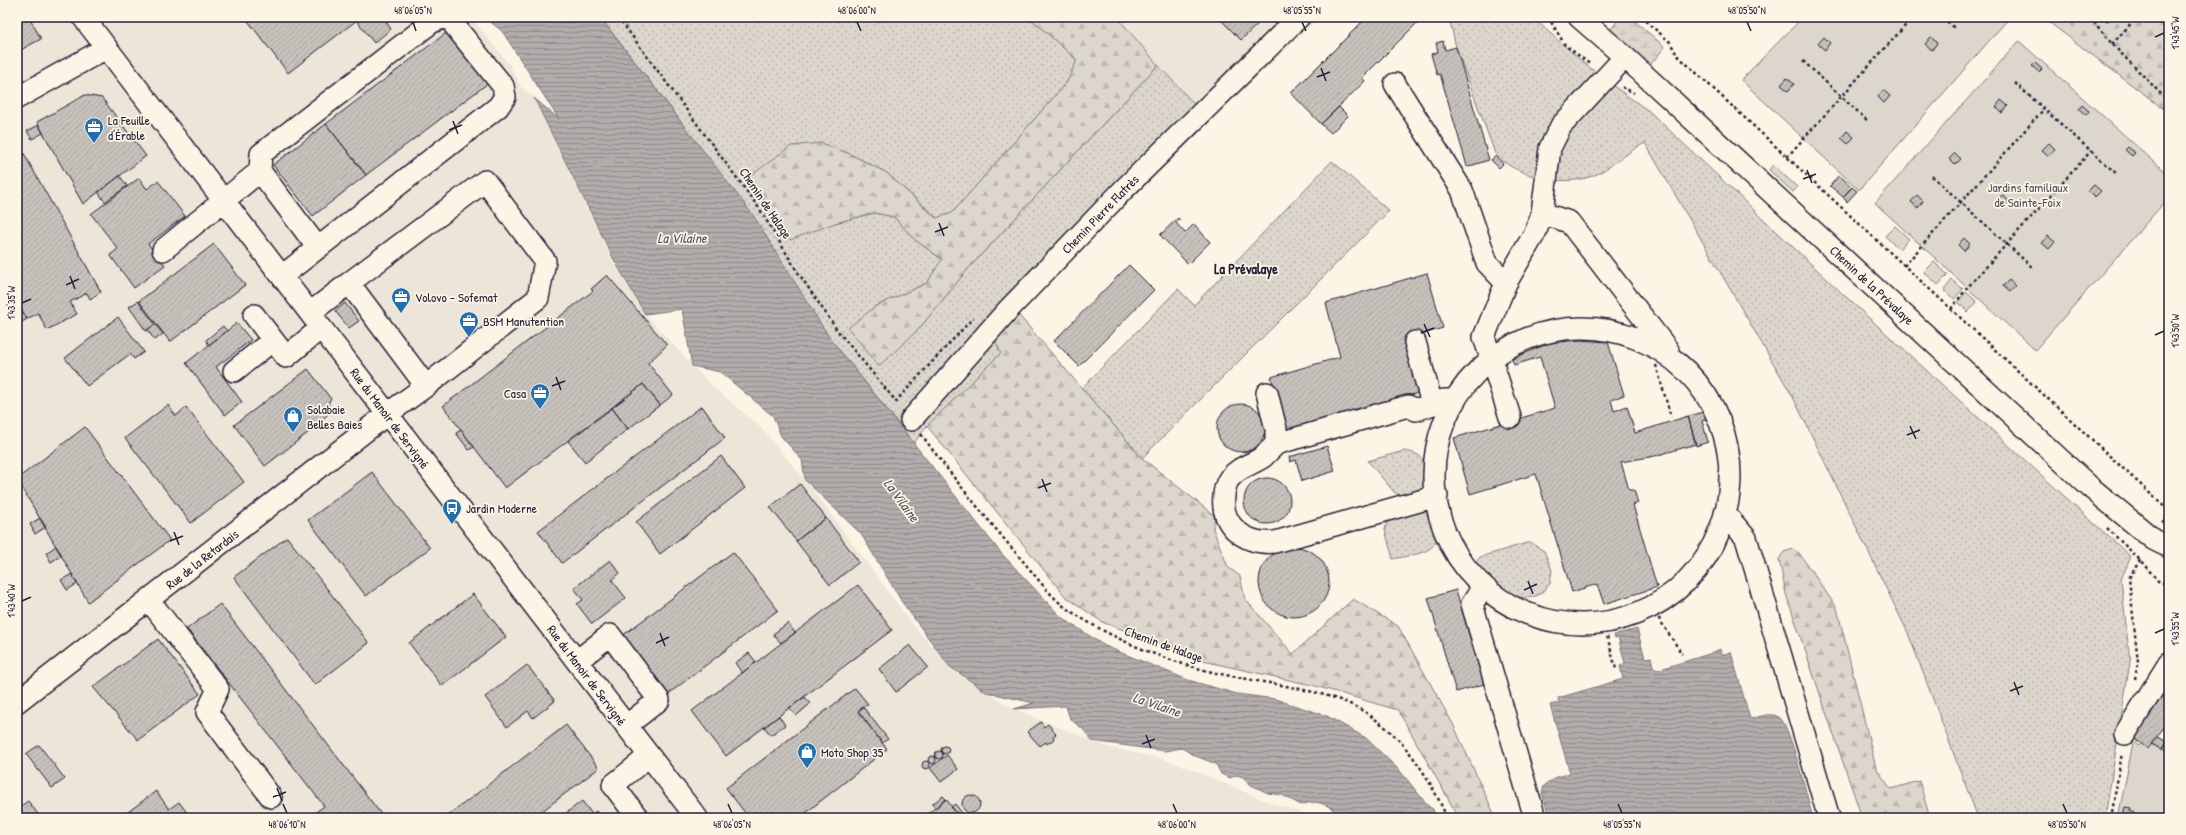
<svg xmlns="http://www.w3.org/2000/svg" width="2186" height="835" font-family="'Patrick Hand',sans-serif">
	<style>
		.built { fill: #ece5d8 }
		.grass { fill: url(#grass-dots); stroke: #7f7c84 }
		.forest { fill: url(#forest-firs); stroke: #7f7c84 }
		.wetland { fill: url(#wetland-marsh); stroke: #7f7c84 }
		.garden { fill: #dcd6cc; stroke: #7f7c84 }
		.water { fill: url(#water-rules); stroke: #78757e }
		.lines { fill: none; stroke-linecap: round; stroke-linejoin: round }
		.stream { stroke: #78757e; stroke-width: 5.5 }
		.building { fill: url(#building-hatch); stroke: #22223b }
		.minor-casing { stroke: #22223b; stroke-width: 24 }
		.path { stroke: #22223b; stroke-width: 2.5; stroke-dasharray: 3 3; stroke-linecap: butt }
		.minor { stroke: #fcf5e5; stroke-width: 21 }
		.ticks { fill: none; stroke: #22223b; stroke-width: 1.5 }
		.labels { text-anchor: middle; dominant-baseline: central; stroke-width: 3.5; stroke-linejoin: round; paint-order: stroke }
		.poi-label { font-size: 13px; fill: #22223b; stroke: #fcf5e5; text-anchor: start }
		.park-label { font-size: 13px; fill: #504f5f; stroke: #fcf5e5 }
		.street-label { font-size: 13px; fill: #22223b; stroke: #fcf5e5 }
		.water-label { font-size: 14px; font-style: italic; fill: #545362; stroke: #fcf5e5 }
		.neighbourhood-label { font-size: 14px; font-weight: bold; fill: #22223b; stroke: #fcf5e5 }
		.neatline { fill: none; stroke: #22223b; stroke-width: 1.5 }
		.ticks-label { font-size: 10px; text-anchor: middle; fill: #22223b }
	</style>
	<defs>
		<pattern id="grass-dots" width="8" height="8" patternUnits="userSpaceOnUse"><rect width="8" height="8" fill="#dcd6cc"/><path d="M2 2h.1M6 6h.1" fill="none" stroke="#bcb7b0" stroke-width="1.8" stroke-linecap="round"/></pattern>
		<pattern id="forest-firs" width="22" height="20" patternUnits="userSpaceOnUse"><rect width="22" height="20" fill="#dcd6cc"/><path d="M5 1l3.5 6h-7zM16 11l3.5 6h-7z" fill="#bcb7b0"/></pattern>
		<pattern id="wetland-marsh" width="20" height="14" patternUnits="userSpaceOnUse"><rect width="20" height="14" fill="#dcd6cc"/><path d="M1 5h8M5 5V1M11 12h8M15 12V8" fill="none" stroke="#bcb7b0"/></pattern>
		<pattern id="water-rules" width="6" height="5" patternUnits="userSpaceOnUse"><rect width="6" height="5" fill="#b2adab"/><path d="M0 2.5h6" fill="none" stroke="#908c8c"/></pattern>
		<pattern id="building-hatch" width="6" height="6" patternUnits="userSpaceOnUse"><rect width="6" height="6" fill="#c6c1bb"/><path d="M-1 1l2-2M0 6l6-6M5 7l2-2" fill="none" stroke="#aaa6a2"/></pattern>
	</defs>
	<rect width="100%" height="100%" fill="#fcf5e5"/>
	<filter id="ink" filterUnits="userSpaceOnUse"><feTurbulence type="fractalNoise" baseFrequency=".025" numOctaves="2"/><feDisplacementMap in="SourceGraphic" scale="8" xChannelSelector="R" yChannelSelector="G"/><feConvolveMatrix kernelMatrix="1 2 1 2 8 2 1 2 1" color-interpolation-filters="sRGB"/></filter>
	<g filter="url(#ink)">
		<path class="built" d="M17,17H471L509,64L521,87L534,98L614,264L645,314L709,383L761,428L805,480L916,629L958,675L1014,709L1053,725L1108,747L1159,758L1186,767L1266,801L1305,814L1308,818H17Z
			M1117,17H1320L1210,121L1140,46Z"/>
		<path class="grass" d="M600,17H1029L1077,60L1067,82L952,213L937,218L887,173L850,154L821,143L835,223L874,213L894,217L915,240L943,260L927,283L876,306L918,330L968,269L1158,65L1210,121L1016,312L1001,353L927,426L914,443L829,337L674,112Z
			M1449,17H1533C1569,52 1607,83 1649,111L1846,297L2131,557L2121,579L2130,662L2105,818H1978L1908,633L1793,397L1645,143C1629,151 1615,164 1599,173C1568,189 1521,178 1496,156L1456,47Z
			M1332,161L1389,211L1142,458L1082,388L1178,289L1194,305Z
			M1404,451C1410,452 1419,453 1423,460C1427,467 1427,488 1420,493C1416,496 1409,496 1404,498L1394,492L1368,461Z
			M1428,509L1430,511C1432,519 1437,530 1436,539C1435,554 1405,556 1393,559L1385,530L1387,522L1393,518Z
			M1530,542L1544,551L1552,570L1550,584C1546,588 1543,592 1538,595C1517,606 1484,581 1475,563L1480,557Z"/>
		<path class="forest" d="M1029,17H1117L1158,65L968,269L918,330L879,366L848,328L876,306L927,283L942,259L915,240L894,217L874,213L835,223L790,240L749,177L791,146L821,143L850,154L887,173L936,218L952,213L1067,82L1077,60Z
			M2042,17H2169V113Z
			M1016,312L1142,458L1215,516L1213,529L1228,567L1240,576L1245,599L1293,654L1353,599L1398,626L1453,724L1496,818H1459L1398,710L1312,685L1212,663L1102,622L1065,596L927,426L1001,353L994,338Z
			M1793,549L1799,553L1837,608L1876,768L1891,789L1919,781L1930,818H1862L1786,594L1779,559L1784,552Z"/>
		<path class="wetland" d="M1621,17H1630L1665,47L1650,65L1610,30Z"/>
		<path class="garden" d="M1803,17H2010L1859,190L1741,80Z
			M2019,41L2169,175V197L2035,350L1875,203Z
			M1773,165L1797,187L1793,192L1769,170Z
			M1895,226L1909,239L1899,249L1885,236Z
			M1934,262L1948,275L1938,285L1924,272Z
			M1952,280L1963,289L1954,299L1944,290Z
			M1966,292L1977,302L1968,312L1958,302Z
			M2134,738L2138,741L2136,744L2139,746L2141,743L2151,744L2169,752V818H2118Z"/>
		<path class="water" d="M484,17H600L753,215L829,337L1001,553L1061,617L1105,646L1188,680L1237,694L1275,699L1327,716L1366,738L1401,772L1429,807L1433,809L1436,818H1335L1333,809C1321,802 1315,800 1301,805L1282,795L1268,793L1251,785L1243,777L1237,775L1230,778L1221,774L1216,764L1193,755L1182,748L1165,751L1092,741L1083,729L1070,719L1066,706L1014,709L1034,703L986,692L949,666L902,602L861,534L805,480L802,460L781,436L773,416L720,372L692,366L682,309L645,314L614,260L534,98L559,119L502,31Z
			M1637,629L1645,658L1651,657L1653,666L1657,670L1709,654L1720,649L1722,655L1731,652L1750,719C1760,717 1771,711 1780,718C1790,726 1807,797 1812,814L1815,818H1550L1542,794L1544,786L1556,777L1570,773L1550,705L1559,703L1558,698L1623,679L1620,666L1625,663L1618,637L1615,638L1614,635Z"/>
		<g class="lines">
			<path class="stream" d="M2095,17L2107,19L2109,17"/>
		</g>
		<path class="building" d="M17,17H29L41,39L17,52Z
			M254,17H361L288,73L248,21Z
			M361,17H383L391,29L374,43L356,20Z
			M1218,17H1265L1241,40Z
			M1367,17H1423L1362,78L1365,81L1321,124L1291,93Z
			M446,33L487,84L366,175L326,124Z
			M1824,37L1830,43L1825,50L1818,44Z
			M1931,37L1937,43L1932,50L1925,44Z
			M1443,41L1445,50L1456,47L1489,160L1473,165L1467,166L1440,74L1437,75L1431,54L1438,52L1436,43Z
			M2035,63L2042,69L2039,72L2032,66Z
			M1787,78L1794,84L1788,91L1781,85Z
			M1883,90L1890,96L1884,103L1878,97Z
			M85,95L102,98L146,156L83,204L37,122Z
			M2001,100L2008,106L2002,113L1996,107Z
			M2082,105L2089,111L2086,115L2079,109Z
			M1339,107L1348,116L1331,133L1321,124Z
			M326,124L366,175L313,216L273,165Z
			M39,125L43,133L32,139L27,131Z
			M1847,131L1854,137L1848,144L1841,138Z
			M17,141L101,292L90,299L87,293L70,302L77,314L47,330L38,313L27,319L17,302Z
			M2049,143L2055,149L2049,156L2042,150Z
			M2128,147L2135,153L2132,156L2125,150Z
			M1955,153L1961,159L1955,165L1949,159Z
			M1496,156L1503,164L1499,168L1491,160Z
			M1839,175L1852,187L1843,197L1830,186Z
			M120,176L127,186L105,202L98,192Z
			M139,178L147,189L158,181L185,216L148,244L165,265L134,288L110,255L118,249L91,214Z
			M2094,185L2101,191L2095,197L2088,191Z
			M1852,187L1857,191L1847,202L1843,197Z
			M1917,195L1923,201L1918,208L1911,202Z
			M2002,195L2009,201L2003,208L1996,202Z
			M1178,218L1180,220L1176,223L1185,233L1194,224L1210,242L1188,264L1160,235Z
			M2048,236L2055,242L2049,249L2042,243Z
			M1964,238L1970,244L1964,251L1958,245Z
			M214,244L245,285L170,342L139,301Z
			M1129,265L1154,290L1079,366L1054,341Z
			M1427,273L1443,328L1403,340L1418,393L1287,431L1271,377L1340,357L1326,303Z
			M607,275L667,345L648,363L673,395L660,405L643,384L505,488L443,406L593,291L591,289Z
			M2009,280L2016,286L2010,292L2003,286Z
			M138,301L155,324L146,331L129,307Z
			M17,302L27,319L17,325Z
			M345,303L359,321L349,328L335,311Z
			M118,317L144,352L134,359L130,354L87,386L65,358Z
			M237,323L251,340L216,367L242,402L225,415L186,363Z
			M155,324L163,334L155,340L147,330Z
			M223,326L227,331L209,345L206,340Z
			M1579,340L1608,342L1624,395L1611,400L1614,411L1627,406L1635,433L1688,416L1696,444L1655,456L1621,462L1629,490H1634L1638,503L1633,505L1657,587L1604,604L1597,584L1572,592L1536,474L1470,494L1454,438L1555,408L1540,357L1514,365L1512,359L1549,343Z
			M308,369L331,399L329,401L328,414L321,421L322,422L265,466L234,425Z
			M643,384L660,405L628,429L612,408Z
			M1217 428a24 24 0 1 1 48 0a24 24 0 1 1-48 0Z
			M168,405L176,416L186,407L244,482L191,523L125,438Z
			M702,406L725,438L562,563L538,531Z
			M612,408L628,429L585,462L568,441Z
			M1703,412L1706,419L1702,421L1708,442L1696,446L1688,416Z
			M85,427L170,540L88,602L17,479Z
			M461,430L474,447L469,450L456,433Z
			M1327,446L1335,471L1302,481L1296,460L1290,462L1289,457Z
			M721,456L745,488L660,554L636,522Z
			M372,472L430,548L366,596L308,520Z
			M1244 501a23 23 0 1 1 46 0a23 23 0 1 1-46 0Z
			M800,484L826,518L796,541L770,507Z
			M40,518L46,527L35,534L30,524Z
			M826,518L859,562L830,585L796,541Z
			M287,537L369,643L315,685L234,577Z
			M56,546L62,555L51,562L46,553Z
			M1259 582a35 35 0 1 1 70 0a35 35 0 1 1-70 0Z
			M733,552L778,610L667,695L622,636Z
			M610,560L620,573L612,580L626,598L592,624L577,604L583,600L574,588Z
			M72,574L77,584L67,590L61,580Z
			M858,585L892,630L726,756L692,711Z
			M1456,590L1484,684L1456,692L1428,598Z
			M473,594L506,637L442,686L409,643Z
			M220,604L224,609L384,818H308L324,806L187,629Z
			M788,623L795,633L781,643L773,634Z
			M158,639L200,694L138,740L93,687Z
			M910,645L928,667L896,692L879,669Z
			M749,653L756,662L742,673L735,663Z
			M527,665L555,701L533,718L528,711L507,727L485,697Z
			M2169,685V720L2148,749L2134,738L2144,724L2142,722Z
			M855,688L868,704L858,711L887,749L799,818H749L726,788Z
			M805,697L810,704L796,716L789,708Z
			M863,707L888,739L882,743L858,711Z
			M779,716L785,725L771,735L764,727Z
			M1041,722L1044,727L1048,724L1056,734L1053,737L1054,739L1047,744L1046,742L1040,746L1027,732Z
			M566,725L599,768L533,818H445Z
			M2169,736V752L2162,749Z
			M2157,737L2166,741L2162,749L2151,744Z
			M39,745L65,779L52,788L26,754Z
			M941 750a4 4 0 1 1 8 0a4 4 0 1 1-8 0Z
			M935 755a4 4 0 1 1 8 0a4 4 0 1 1-8 0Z
			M947,755L958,769L941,782L930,768Z
			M928 760a4 4 0 1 1 8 0a4 4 0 1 1-8 0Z
			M922 765a4 4 0 1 1 8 0a4 4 0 1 1-8 0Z
			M156,791L169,809L179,802L191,818H120Z
			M962 804a9 9 0 1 1 18 0a9 9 0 1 1-18 0Z
			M943,796L946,799L935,808L932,804Z
			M946,799L960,818H922L935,808Z
			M28,801L41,818H17V809Z
			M582,801L592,814L596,811L601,818H560Z
			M955,804L962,813L958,815L951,807Z
			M2125,807L2131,808L2130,812H2134L2133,818H2123Z"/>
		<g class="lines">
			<defs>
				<path id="minor" d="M83,17L697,818
					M1579,17L1625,57L2090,487L2153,539L2169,547
					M1395,84L1462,190L1487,263L1506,283
					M17,98L106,48
					M260,171L318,248
					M1542,213L1569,222L1668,350
					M163,250L260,171L261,154L432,22L443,18L450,20L503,86L505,97L498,107L282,276
					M349,283L485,181L545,261L538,298L426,386
					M254,315L286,357L321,328
					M1434 476a148 148 0 1 1 296 0a148 148 0 1 1-296 0Z
					M1415,342L1432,404
					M234,371L273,340
					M1267,393L1276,429V444C1272,448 1267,453 1263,457C1251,465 1238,467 1229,479C1226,483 1224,491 1224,496C1220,527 1247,545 1275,542L1437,496
					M1510,417L1484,337L1506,283L1536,231L1542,213L1550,148L1561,126L1625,57
					M911,420L1007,311L1124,189L1299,17
					M1276,444L1408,406L1416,410L1444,400H1451
					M1727,516L1746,538L1829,818
					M1483,587L1472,604L1535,818
					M149,600L218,689L207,712L271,797
					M577,661L610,635L659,700L626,726
					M17,702L386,415L426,386L349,283L310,313
					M2125,734L2169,663
					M638,818L613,785L649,756"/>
			</defs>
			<use href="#minor" class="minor-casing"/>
			<path class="path" d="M618,17L759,208L797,271L837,330L899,405
				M1548,17L1565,45L1591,65
				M1641,17L1670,42L1677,55L2169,511
				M1943,17L1954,28
				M2090,17L2112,44L2169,102
				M1647,22L1652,17
				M2112,44L2137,17
				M1803,61L1869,122
				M2015,83L2118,175
				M1622,87L1634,93
				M1787,157L1913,17
				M1932,176L2033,268
				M1904,266L2044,109
				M1951,309L1967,288L2091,151
				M1656,365L1671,417
				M895,402L973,318
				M921,434C953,478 987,519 1022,560C1035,575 1052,599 1069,610C1112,639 1165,661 1216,673C1257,682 1300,686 1340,700C1392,719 1426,768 1447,818
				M2162,523L2169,513
				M2107,528L2140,560L2158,581L2169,585
				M1652,608L1682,654
				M1604,625L1616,669
				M2135,679L2138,662L2129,578L2140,560
				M2111,818L2122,753"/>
			<use href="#minor" class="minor"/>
		</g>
	</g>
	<path class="ticks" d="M413,22L416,31M857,22L861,31M1302,22L1306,31M1747,22L1751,31M2155,37L2164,33M1321,68L1326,81M1317,77L1330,72M453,121L458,134M449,130L462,125M1807,170L1812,183M1803,179L1816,174M939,223L944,236M935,232L948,227M70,276L75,289M66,285L79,279M22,303L31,299M1424,324L1430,337M1421,333L1434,328M2155,335L2164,331M556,377L561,390M552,386L565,381M1910,426L1916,439M1907,435L1920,430M1042,479L1047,492M1038,488L1051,483M174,532L179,545M170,541L183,536M1528,581L1533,594M1524,590L1537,584M22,601L31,597M660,633L665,646M2155,633L2164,629M656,643L669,637M2014,682L2019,695M2010,691L2023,686M1146,735L1151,748M1142,744L1155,739M277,788L282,801M273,797L286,792M283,804L287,813M728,804L732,813M1173,804L1177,813M1618,804L1622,813M2063,804L2067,813"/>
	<defs>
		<symbol id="office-pin" viewBox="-11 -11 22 30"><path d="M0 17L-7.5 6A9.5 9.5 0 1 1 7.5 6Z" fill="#1f6fb2" stroke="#fcf5e5"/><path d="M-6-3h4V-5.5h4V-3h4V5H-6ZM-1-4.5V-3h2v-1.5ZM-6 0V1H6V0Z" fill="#fff"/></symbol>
		<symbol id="shop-pin" viewBox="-11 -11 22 30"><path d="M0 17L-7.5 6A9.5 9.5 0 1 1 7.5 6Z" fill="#1f6fb2" stroke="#fcf5e5"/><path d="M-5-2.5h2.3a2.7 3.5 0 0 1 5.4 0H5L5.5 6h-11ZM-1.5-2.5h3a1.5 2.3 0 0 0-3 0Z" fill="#fff"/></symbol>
		<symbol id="bus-pin" viewBox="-11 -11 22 30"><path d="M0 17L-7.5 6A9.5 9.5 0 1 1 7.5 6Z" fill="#1f6fb2" stroke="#fcf5e5"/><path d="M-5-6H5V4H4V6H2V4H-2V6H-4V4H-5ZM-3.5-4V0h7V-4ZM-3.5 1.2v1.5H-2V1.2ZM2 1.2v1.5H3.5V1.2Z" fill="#fff"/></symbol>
	</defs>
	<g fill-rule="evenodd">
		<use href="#office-pin" x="83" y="116" width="22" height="30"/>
		<use href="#office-pin" x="390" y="286" width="22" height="30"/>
		<use href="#office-pin" x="458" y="310" width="22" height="30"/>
		<use href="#office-pin" x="529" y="382" width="22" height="30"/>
		<use href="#shop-pin" x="282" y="405" width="22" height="30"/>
		<use href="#bus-pin" x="441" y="497" width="22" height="30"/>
		<use href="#shop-pin" x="796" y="741" width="22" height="30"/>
	</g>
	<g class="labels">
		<g class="poi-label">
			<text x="108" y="120">La Feuille<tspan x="108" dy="15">d'Érable</tspan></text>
			<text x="415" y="297">Volovo - Sofemat</text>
			<text x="483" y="321">BSM Manutention</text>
			<text x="526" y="393" text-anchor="end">Casa</text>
			<text x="307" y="409">Solabaie<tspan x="307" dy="15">Belles Baies</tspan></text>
			<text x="466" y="508">Jardin Moderne</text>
			<text x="821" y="752">Moto Shop 35</text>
		</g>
		<g class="park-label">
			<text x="2028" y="187">Jardins familiaux<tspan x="2028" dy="15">de Sainte-Foix</tspan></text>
		</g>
		<g class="street-label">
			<text transform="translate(766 203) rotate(56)">Chemin de Halage</text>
			<text transform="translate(1100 214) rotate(-46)">Chemin Pierre Flatrès</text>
			<text transform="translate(1872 285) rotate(43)">Chemin de la Prévalaye</text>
			<text transform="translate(390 418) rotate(53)">Rue du Manoir de Servigné</text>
			<text transform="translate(202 559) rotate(-38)">Rue de la Retardais</text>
			<text transform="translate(1164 644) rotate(20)">Chemin de Halage</text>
			<text transform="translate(587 675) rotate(53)">Rue du Manoir de Servigné</text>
		</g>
		<g class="water-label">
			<text x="682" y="237">La Vilaine</text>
			<text transform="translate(902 500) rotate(54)">La Vilaine</text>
			<text transform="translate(1157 704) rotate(19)">La Vilaine</text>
		</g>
		<g class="neighbourhood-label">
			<text x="1246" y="268">La Prévalaye</text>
		</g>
	</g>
	<rect width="2186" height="835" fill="none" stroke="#fcf5e5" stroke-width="44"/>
	<rect x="22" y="22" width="2142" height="791" class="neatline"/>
	<g class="ticks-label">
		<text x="413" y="14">48°06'05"N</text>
		<text x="857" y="14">48°06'00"N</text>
		<text x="1302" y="14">48°05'55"N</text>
		<text x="1747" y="14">48°05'50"N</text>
		<text transform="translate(2175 33) rotate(-90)" y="4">1°43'45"W</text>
		<text transform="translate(11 303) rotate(-90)" y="4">1°43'35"W</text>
		<text transform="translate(2175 331) rotate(-90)" y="4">1°43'50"W</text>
		<text transform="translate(11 601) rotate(-90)" y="4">1°43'40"W</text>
		<text transform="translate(2175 629) rotate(-90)" y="4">1°43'55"W</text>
		<text x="287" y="828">48°06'10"N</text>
		<text x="732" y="828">48°06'05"N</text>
		<text x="1177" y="828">48°06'00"N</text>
		<text x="1622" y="828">48°05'55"N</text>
		<text x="2067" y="828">48°05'50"N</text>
	</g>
</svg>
